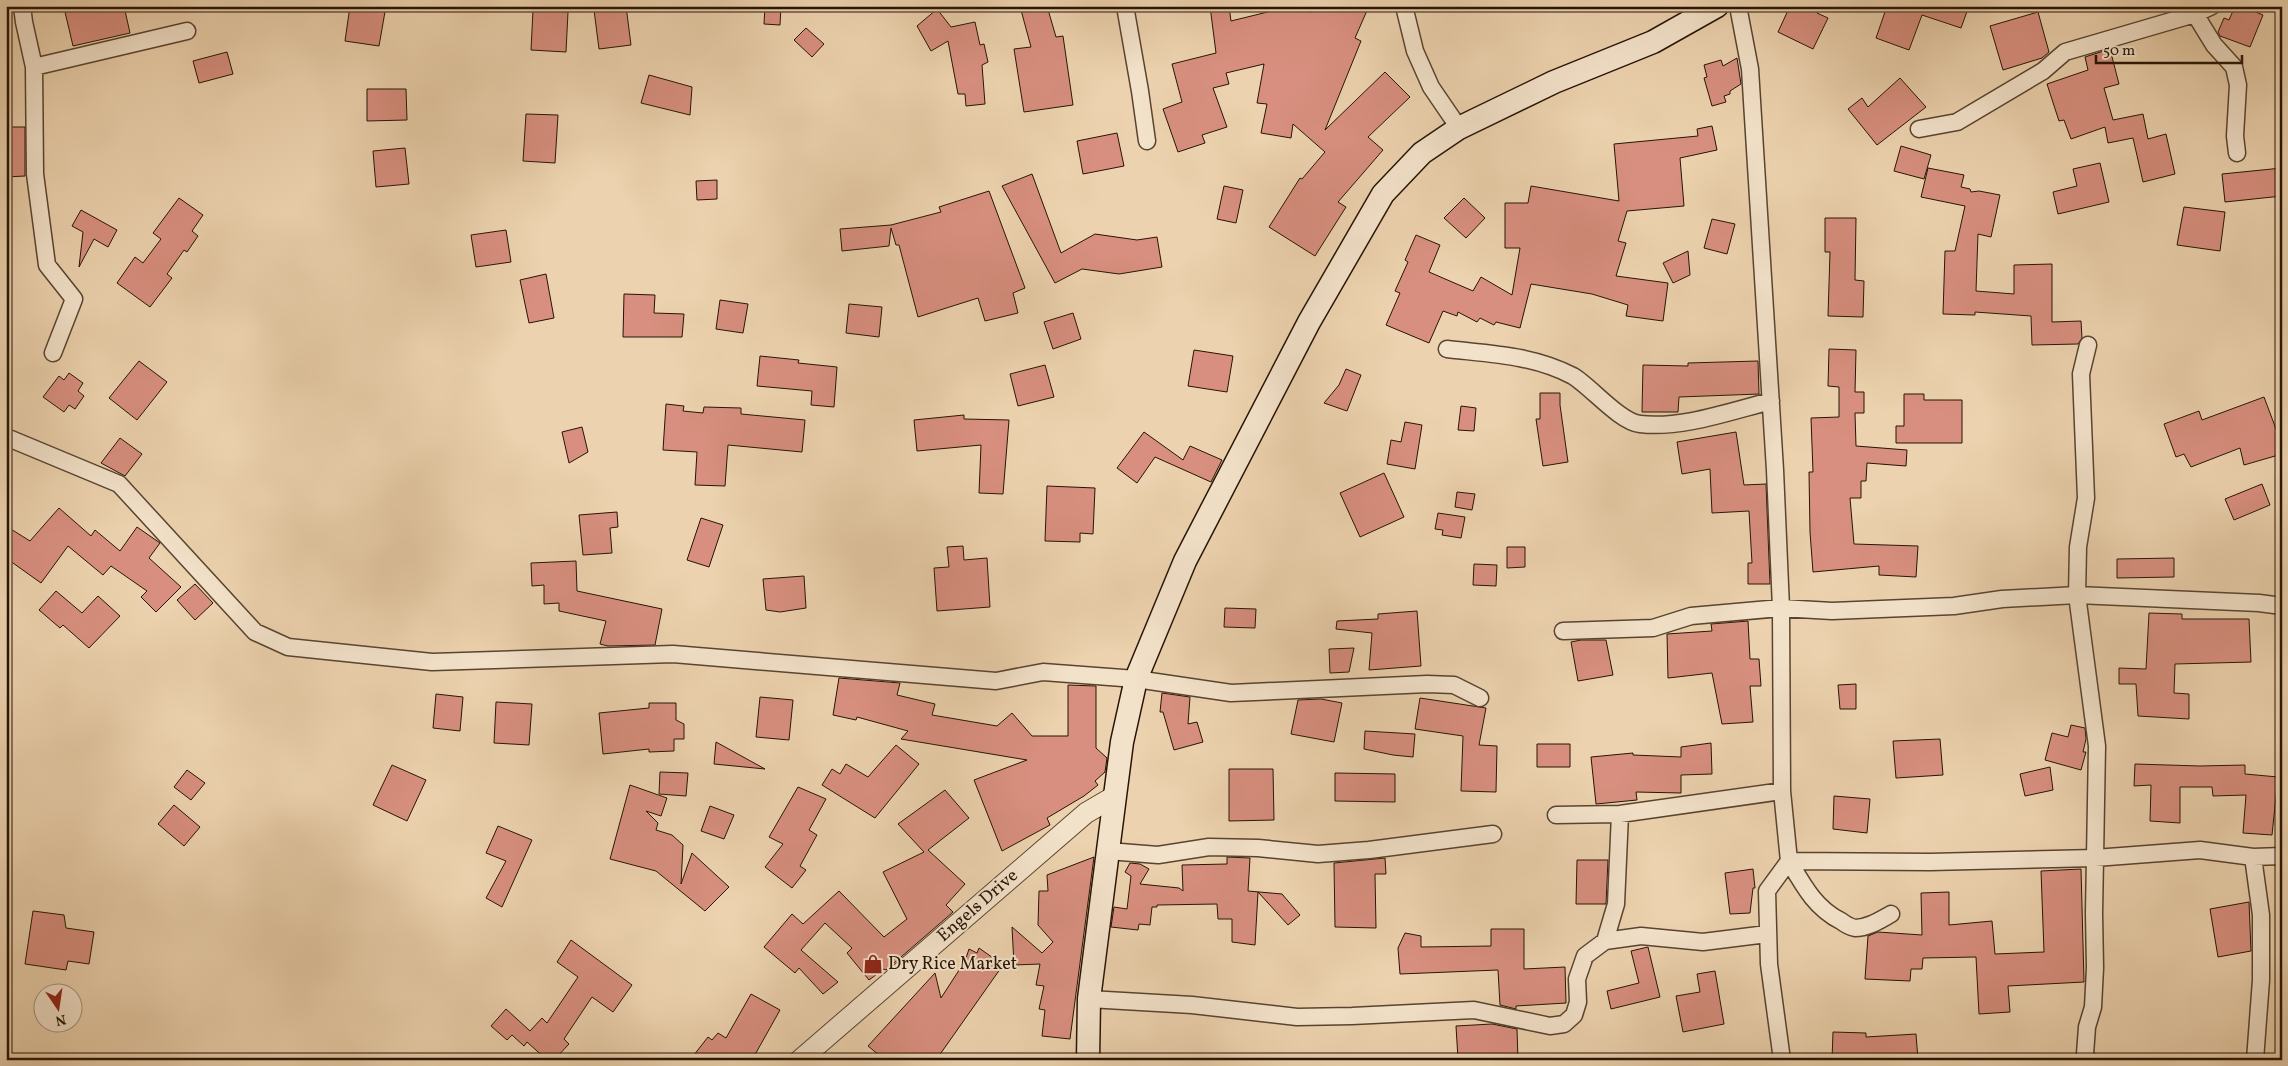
<svg xmlns="http://www.w3.org/2000/svg" width="2288" height="1066" font-family="Vollkorn,serif">
	<style>
		.building { fill: #d88f7f; stroke: #271405 }
		.lines { fill: none; stroke-linecap: round; stroke-linejoin: round }
		.minor-casing { stroke: #58442f; stroke-width: 19 }
		.tertiary-casing { stroke: #58442f; stroke-width: 22 }
		.secondary-casing { stroke: #271405; stroke-width: 25 }
		.minor { stroke: #f3e2ca; stroke-width: 16 }
		.tertiary { stroke: #f3e2ca; stroke-width: 20 }
		.secondary { stroke: #f3e2ca; stroke-width: 22 }
		.labels { text-anchor: middle; dominant-baseline: central; stroke-width: 4; stroke-linejoin: round; paint-order: stroke }
		.street-label { font-size: 18px; fill: #271405; stroke: #f3e2ca }
		.poi-label { font-size: 18px; fill: #271405; stroke: #f3e2ca; text-anchor: start }
	</style>
	<rect width="100%" height="100%" fill="#ecd2ae"/>
	<filter id="stains"><feTurbulence type="fractalNoise" baseFrequency=".004" numOctaves="4"/><feColorMatrix values="0 0 0 0 .2 0 0 0 0 .09 0 0 0 0 .02 0 0 0 .5 -.17"/></filter>
	<radialGradient id="worn" r=".72"><stop offset=".6" stop-color="#630" stop-opacity="0"/><stop offset="1" stop-color="#630" stop-opacity=".3"/></radialGradient>
	<path class="building" d="M92,6H124L130,33L73,46L65,12Z
		M350,6H386L379,46L345,41Z
		M626,6L631,45L599,49L594,10Z
		M765,6H781L780,25L764,24Z
		M1036,6H1047L1056,37L1063,36L1073,105L1024,112L1014,49L1031,47L1021,10Z
		M1210,6H1229L1231,21L1288,7L1311,12L1312,6H1369L1355,38L1361,41L1325,130L1385,72L1410,97L1368,137L1383,150L1338,202L1346,207L1315,256L1269,227L1300,178L1302,179L1325,152L1293,124L1291,138L1261,133L1267,104L1257,103L1264,64L1226,73L1229,84L1213,88L1227,127L1202,135L1205,143L1178,152L1163,109L1182,102L1172,64L1216,53Z
		M1790,6H1821L1817,13L1828,18L1813,49L1778,32Z
		M1887,6H1969L1961,28L1922,15L1909,50L1876,38Z
		M2235,6H2241L2263,15L2250,47L2220,36L2218,32L2224,18L2229,20Z
		M937,9L951,27L975,22L980,45L984,44L988,62L982,65L985,104L966,106L965,94H958L948,41L931,51L917,26Z
		M533,10L568,12L566,52L531,50Z
		M2038,12L2049,52L2042,58L2003,70L1990,26Z
		M806,28L824,44L812,57L794,40Z
		M2110,49L2119,84L2104,88L2113,120L2143,114L2148,139L2166,134L2175,174L2143,182L2133,138L2108,143L2105,127L2071,139L2064,120L2059,121L2047,84L2088,70L2085,57Z
		M227,52L233,74L199,83L193,61Z
		M1737,58L1741,84L1730,91V94L1724,96L1726,102L1712,106L1704,78L1707,77L1704,65L1721,60L1723,66Z
		M649,75L692,87L690,115L641,103Z
		M1900,78L1926,107L1877,145L1848,109L1862,98L1868,107Z
		M367,89H406L407,120L367,121Z
		M526,114L558,115L555,163L523,161Z
		M1712,126L1717,150L1680,158L1684,206L1627,211L1618,241L1626,243L1616,276L1668,283L1663,321L1626,316L1628,305L1592,294L1531,284L1520,328L1496,322L1494,325L1480,318L1477,322L1458,312L1457,316L1443,311L1429,343L1386,325L1400,293L1395,291L1408,262L1405,260L1416,235L1440,245L1429,272L1473,291L1481,277L1512,295L1520,248H1505V203H1528L1531,186L1619,201L1614,144L1698,136L1697,129Z
		M6,127H25V176L6,177Z
		M1117,133L1124,166L1083,174L1077,141Z
		M1901,146L1931,155L1924,179L1894,171Z
		M405,148L409,184L376,187L373,151Z
		M2100,163L2109,202L2058,214L2053,192L2077,186L2073,169Z
		M1928,168L1964,175L1961,187L1970,189L1971,192L1979,191L2000,195L1991,237L1978,234L1976,291L2014,294V265L2052,264V322L2081,321L2082,338L2078,344L2032,345L2031,316L1975,312V315L1943,314L1945,251H1955L1965,206L1921,197Z
		M2282,168V196L2225,202L2222,174Z
		M1032,174L1061,253L1095,234L1137,240L1157,237L1162,267L1119,274L1082,269L1055,283L1002,186Z
		M717,180V199L697,200L696,181Z
		M1224,186L1243,190L1236,223L1217,219Z
		M989,191L1025,288L1013,293L1018,313L985,321L978,298L918,317L899,245H896L891,228L889,246L842,251L840,229L891,225L941,212L939,207Z
		M179,198L203,215L192,231L198,236L187,252L184,250L167,274L172,278L150,307L117,283L135,257L143,263L161,239L153,233Z
		M1464,198L1485,218L1466,238L1444,218Z
		M2184,207L2225,212L2220,251L2177,245Z
		M81,210L117,230L108,247L94,239L79,267L83,232L72,226Z
		M1825,218H1856L1855,280L1864,281L1863,317L1828,316L1830,252H1825Z
		M1712,219L1735,224L1727,254L1704,248Z
		M506,230L511,262L476,267L471,235Z
		M1688,251L1690,275L1673,283L1663,263Z
		M546,274L554,318L529,323L520,280Z
		M624,294L655,295L654,313L684,314L682,337H623Z
		M720,300L748,304L743,333L716,329Z
		M849,304L882,307L879,337L846,333Z
		M1073,313L1081,339L1053,349L1044,322Z
		M1829,349L1856,350L1855,392H1864V413H1855L1856,446L1907,450L1906,466L1867,463L1866,481H1861V498H1850L1854,544L1918,546L1916,577L1879,575V566L1813,572L1810,532L1809,472H1813L1811,418L1839,417V387L1828,386Z
		M1194,350L1233,356L1227,392L1188,386Z
		M760,356L799,360L798,363L837,367L834,407L811,405L812,391L757,386Z
		M139,361L167,382L137,420L109,398Z
		M1758,361L1759,394L1679,397L1678,412H1642L1643,365L1688,366V363Z
		M1045,365L1054,397L1018,406L1010,374Z
		M1346,369L1361,375L1347,411L1324,403L1339,385Z
		M69,373L83,383L78,391L84,396L75,409L69,405L64,412L43,397L59,376L64,380Z
		M1540,393H1560V405L1568,462L1543,466L1536,419H1540Z
		M1904,394H1924V400H1962V443H1896V426H1904Z
		M2264,397L2276,429L2282,454L2244,465L2240,448L2191,467L2184,454L2176,457L2164,424L2199,411L2202,420Z
		M666,404L684,406L683,411L703,413L704,407L741,408V414L805,420L802,452L728,445L725,486L695,485L697,452L663,450Z
		M1461,406L1476,408L1474,431L1458,430Z
		M964,415V419L1009,420L1003,494L979,493L981,445L917,451L914,420Z
		M1405,422L1422,425L1415,469L1387,464L1391,440L1401,442Z
		M582,427L588,452L569,463L562,432Z
		M1144,432L1183,460L1190,446L1222,460L1211,482L1155,457L1137,483L1117,468Z
		M1736,432L1744,485L1766,484L1770,584H1748V563H1752L1749,511L1712,513L1710,469L1682,474L1677,442Z
		M120,438L142,454L125,476L101,463Z
		M1384,473L1404,517L1360,537L1340,493Z
		M2262,484L2270,505L2234,520L2225,499Z
		M1047,486L1095,488L1093,534L1080,533V542L1045,541Z
		M1457,492L1475,494L1472,510L1455,507Z
		M59,508L91,536L95,530L120,551L137,527L160,543L149,558L181,587L156,612L141,597L147,591L111,566L103,575L68,546L41,583L6,558V526L30,541Z
		M617,512L618,527L610,528L612,553L583,555L579,515Z
		M1438,513L1465,517L1461,538L1442,535L1443,530L1435,529Z
		M701,518L723,525L709,567L687,560Z
		M963,546L964,560L987,558L990,607L937,611L934,568L949,567L947,547Z
		M1507,547H1525V567L1507,568Z
		M2174,558V577L2117,578V559Z
		M576,561L577,591L662,609L655,645L608,646L600,644L606,621L559,611V603L544,604V585L532,586L531,563Z
		M1474,564L1497,565L1496,586L1473,585Z
		M804,576L806,608L780,612L766,610L763,579Z
		M195,584L213,603L195,620L177,600Z
		M56,591L82,613L98,596L120,616L89,648L63,625L60,628L39,610Z
		M1225,608L1256,609L1255,628L1224,627Z
		M1417,611L1421,666L1369,670L1372,633L1336,629L1337,621L1378,619V614Z
		M2149,613L2182,614V619H2249L2251,662L2175,664L2174,693L2189,694V719L2138,716L2136,684H2119V668L2146,669Z
		M1748,621L1750,659H1759L1761,686H1750L1753,722L1722,724L1712,673L1668,678L1667,634L1712,631L1711,624Z
		M1581,640H1606L1613,675L1578,681L1571,642Z
		M1354,648L1349,672L1330,673L1329,649Z
		M839,678L900,683L897,695L935,704L932,715L997,726L1012,713L1032,736H1068V685L1096,686V748L1107,758L1105,772L1095,781L1098,785L1084,796L1047,818L1050,825L1002,851L974,780L1027,760L901,739L908,731L857,717L856,720L833,715Z
		M1856,684V709H1840L1838,685Z
		M1162,693L1190,697L1188,724L1197,722L1203,742L1174,750L1163,712H1160Z
		M436,694L463,697L460,731L433,728Z
		M760,697L793,700L789,740L756,737Z
		M1420,698L1486,708L1479,745L1497,746L1496,792L1461,791L1463,736L1415,729Z
		M1321,699L1342,703L1334,742L1291,734L1298,700Z
		M496,702L532,704L529,745L494,743Z
		M649,703H676V720L684,724V739H674V751L649,752V749L603,754L599,713L649,708Z
		M2071,725L2085,728L2086,739L2083,752H2086L2081,770L2045,760L2052,733L2068,737Z
		M1365,731L1415,734L1413,757L1393,755L1364,749Z
		M1940,739L1943,775L1896,778L1893,741Z
		M716,742L765,769L714,764Z
		M1711,743L1712,774L1681,775V793L1636,792L1637,800L1596,804L1591,757L1633,753V755L1681,757V747Z
		M1537,744H1570V767H1537Z
		M896,745L919,764L875,818L822,785L832,769L840,774L846,764L868,777Z
		M2135,764L2200,766L2245,765V774L2278,777L2272,835L2243,833L2246,795L2213,796L2212,787H2180V823L2150,821L2151,785L2134,786Z
		M392,765L426,780L407,821L373,805Z
		M2050,767L2053,790L2025,796L2020,774Z
		M1229,769H1273L1274,820L1229,821Z
		M187,770L205,783L191,800L174,787Z
		M660,772L688,773L686,796L659,794Z
		M1335,773L1395,774V802L1335,801Z
		M630,785L667,798L661,816L646,811L658,823L656,830L672,835L683,845L681,884L692,853L729,887L705,911L656,871L610,859Z
		M798,787L826,799L809,830L817,835L800,866L806,870L792,888L765,867L783,844L769,837Z
		M945,790L969,818L928,850L965,884L946,905L953,912L886,970L884,969L869,980L847,953L852,948L825,923L801,950L838,982L823,994L799,968L795,973L764,947L792,914L803,924L839,891L884,937L907,919L883,872L924,852L898,824Z
		M1834,796L1870,799L1867,833L1833,829Z
		M174,805L200,827L184,846L158,824Z
		M710,806L734,815L724,839L701,831Z
		M498,826L532,840L502,907L486,898L506,861L486,853Z
		M1094,857L1070,1039L1042,1036L1045,1010L1039,1009L1044,986L1036,985L1040,964L1014,965L1012,927L1042,953L1053,942L1038,925L1039,891H1048L1047,875Z
		M1227,857L1250,858L1248,891L1282,894L1300,915L1288,925L1258,892L1255,945L1232,942V919H1218L1217,904L1157,905V907H1152L1150,925L1139,924L1138,930L1111,927L1114,907L1127,909L1131,876L1125,872L1130,863L1140,864L1149,869L1140,884L1179,888L1183,891L1182,865L1227,864Z
		M1385,858L1386,874H1375L1376,928L1335,927L1334,863Z
		M1577,860H1608L1606,904H1576Z
		M1753,869L1755,888H1753L1750,913L1730,914L1725,873Z
		M2081,869L2084,982L2008,986L2010,1012L1979,1014L1976,957L1923,958L1922,969H1911L1910,981L1865,979L1868,936L1878,932L1922,935L1921,893L1949,892V925L1992,921L1995,954L2044,952L2041,871Z
		M2249,902L2251,951L2218,957L2210,909Z
		M33,911L64,915L66,928L94,932L89,964L68,961L66,970L25,964Z
		M1491,929H1524V969L1565,967L1566,1003L1516,1006V1009L1500,1005L1498,970L1400,974L1398,948L1405,933L1421,936V947L1491,946Z
		M571,940L632,985L613,1012L592,997L564,1039L569,1044L554,1060H547L527,1042L524,1046L512,1035L507,1040L491,1026L506,1009L530,1031L542,1018L547,1023L578,977L557,962Z
		M1648,947L1660,997L1611,1009L1607,991L1639,983L1631,951Z
		M979,948L1003,965L936,1060H885L868,1046L935,973L941,998L965,961L969,949L977,953Z
		M1715,971L1724,1024L1683,1032L1676,996L1700,992L1697,974Z
		M751,994L780,1010L752,1060H690L708,1037L712,1040L718,1033L726,1038Z
		M1492,1024L1517,1029L1518,1060H1496V1056L1458,1059L1456,1026Z
		M1833,1032L1866,1033V1037L1916,1034L1918,1060H1832Z"/>
	<g class="lines">
		<defs>
			<path id="minor" d="M22,6L24,22L34,67L35,174L47,265L74,299L53,353
				M1125,6L1140,91L1147,141
				M1404,6L1415,51L1431,87L1459,128
				M1738,6L1750,69L1775,470L1781,608L1782,791L1789,861L1767,891L1769,964L1782,1060
				M2195,14L2214,45L2234,67L2238,85L2235,136L2237,153
				M34,67L187,31
				M1919,129L1957,122L2043,71L2065,52L2195,14L2212,6
				M2088,345L2081,374L2086,498L2078,547L2077,595L2097,746L2094,913L2095,968L2093,1007L2087,1027L2085,1054L2088,1060
				M1447,349C1491,354 1533,355 1573,376C1590,386 1620,422 1640,424C1682,429 1731,411 1771,401
				M6,437L119,484L255,632L288,647L432,662L673,654L996,681L1043,672L1136,679L1231,693L1427,684L1454,685L1480,698
				M1563,631L1653,628L1691,616L1781,608L1832,611L1954,606L2002,599L2077,595L2259,603L2282,606
				M1556,815L1620,814L1782,791
				M1108,851L1158,855L1209,847L1258,848L1318,854L1369,850L1493,834
				M2253,857L2261,915V980L2255,1060
				M1891,914C1880,920 1868,928 1855,928C1850,927 1845,924 1841,921C1815,908 1803,885 1789,861L1930,862L2095,858L2200,850L2253,857L2282,856
				M1605,941L1616,904L1620,814
				M1089,999L1192,1005L1297,1017L1352,1016L1474,1010L1550,1026L1564,1024L1574,1015L1578,1002L1577,979L1585,956L1605,941L1641,936L1703,942L1767,934"/>
			<path id="tertiary" d="M800,1060L1086,813L1115,796"/>
			<path id="secondary" d="M1088,1060L1089,999L1115,796L1122,742L1136,679L1185,561L1309,322L1383,194L1422,153L1459,128L1554,82L1653,42L1717,6"/>
		</defs>
		<use href="#minor" class="minor-casing"/>
		<use href="#tertiary" class="tertiary-casing"/>
		<use href="#secondary" class="secondary-casing"/>
		<use href="#minor" class="minor"/>
		<use href="#tertiary" class="tertiary"/>
		<use href="#secondary" class="secondary"/>
	</g>
	<defs>
		<symbol id="shop-bare" viewBox="-9 -9 18 18"><path d="M-5-2.5h2.3a2.7 3.5 0 0 1 5.4 0H5L5.5 6h-11ZM-1.5-2.5h3a1.5 2.3 0 0 0-3 0Z" fill="#8f2418" stroke="#f3e2ca" stroke-width="2.5" paint-order="stroke"/></symbol>
	</defs>
	<g fill-rule="evenodd">
		<use href="#shop-bare" x="859" y="950" width="28" height="28"/>
	</g>
	<g class="labels">
		<g class="street-label">
			<text transform="translate(978 906) rotate(-41)">Engels Drive</text>
		</g>
		<g class="poi-label">
			<text x="888" y="964">Dry Rice Market</text>
		</g>
	</g>
	<rect width="2288" height="1066" fill="none" stroke="#ecd2ae" stroke-width="25"/>
	<rect x="8" y="8" width="2273" height="1051" fill="none" stroke="#271405" stroke-width="2.5"/>
	<rect x="12" y="12" width="2263" height="1041" fill="none" stroke="#271405"/>
	<g transform="translate(58 1008) rotate(167)"><circle r="24" fill="#f3e2ca" stroke="#a1907b"/>
	<path d="M0-4L9 19L0 12L-9 19Z" fill="#8f2418"/>
	<text y="-8" font-size="14" font-weight="bold" text-anchor="middle" fill="#271405">N</text>
	</g>
	<path d="M2096 55v8h146v-8" fill="none" stroke="#271405" stroke-width="2.5"/>
	<text x="2103" y="55" font-size="15" fill="#271405" stroke="#f3e2ca" stroke-width="4" paint-order="stroke">50 m</text>
	<rect width="100%" height="100%" filter="url(#stains)"/>
	<rect width="100%" height="100%" fill="url(#worn)"/>
</svg>
